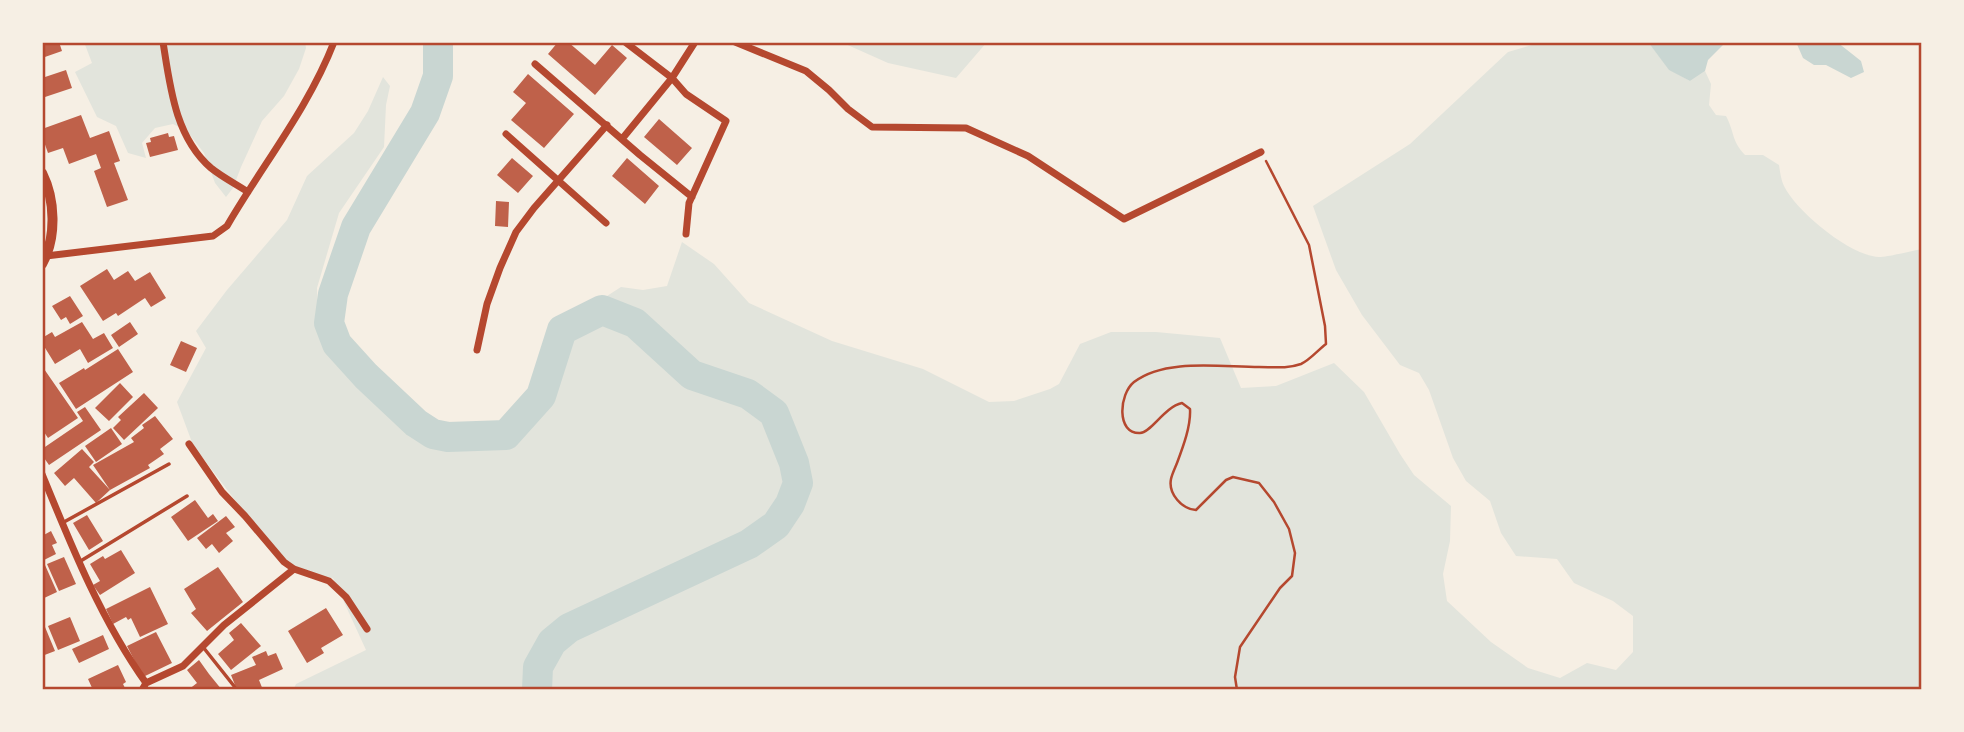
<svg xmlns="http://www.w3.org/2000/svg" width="1964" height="732" font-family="'PT Sans',sans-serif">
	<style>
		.green { fill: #e2e4dc }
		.water { fill: #c9d6d2 }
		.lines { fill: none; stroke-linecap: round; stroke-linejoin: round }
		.river { stroke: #c9d6d2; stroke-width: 30 }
		.building { fill: #bf614a }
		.path { stroke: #b5482f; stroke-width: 2.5 }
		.service { stroke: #b5482f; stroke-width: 3.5 }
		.minor { stroke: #b5482f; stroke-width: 7 }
		.secondary { stroke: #b5482f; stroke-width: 10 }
		.neatline { fill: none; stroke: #b5482f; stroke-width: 2.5 }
	</style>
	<rect width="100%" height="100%" fill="#f6efe4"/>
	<path class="green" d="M84,42H305L306,48L299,69L284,96L262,121L241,167L233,188L226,197L215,183L204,153L187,131L173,124L155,128L142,143L146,158L128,153L116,126L97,117L75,72L92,63Z
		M841,42H987L956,78L888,63Z
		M1542,42H1648L1669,69L1690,81L1705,71L1711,84L1709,105L1716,115L1726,116C1735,133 1731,140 1745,155H1763L1779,165C1780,171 1781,180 1784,186C1796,211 1850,256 1879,257C1889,257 1910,251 1922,249V690H293L296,684L366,650L333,578L304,574L277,555L193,445L177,402L206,348L196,331L227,290L287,220L307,176L354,133L368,111L383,77L390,86L386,105L384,147L339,213L317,288L318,333L365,395L416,435L457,447L502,446L532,424L551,394L558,363L572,333L598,321L607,296L621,287L643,290L667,286L682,242L714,264L749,303L832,341L923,369L989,402L1014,401L1050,389L1059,384L1080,344L1111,332H1156L1220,338L1241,388L1276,386L1334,363L1364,392L1400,454L1414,475L1451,506L1450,541L1443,574L1447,601L1491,642L1528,668L1560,678L1587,663L1616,670L1633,652V616L1613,601L1574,583L1557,559L1516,556L1501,533L1490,501L1466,481L1453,458L1429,390L1419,373L1400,365L1362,315L1336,270L1313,206L1410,144L1508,52Z"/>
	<path class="water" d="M1648,42H1726L1708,60L1705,71L1690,81L1669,70Z
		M1796,42H1837L1861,61L1864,72L1851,78L1826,65H1814L1803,58Z"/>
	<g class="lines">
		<path class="river" d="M438,42V76L425,113L356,227L333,294L329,323L337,344L366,376L416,423L433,434L448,437L506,435L541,396L562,330L602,310L635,323L692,375L748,394L774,413L794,463L798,483L790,504L776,525L749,544L569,628L552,642L538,667L537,690"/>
	</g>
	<path class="building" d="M42,42H59L62,51L42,58Z
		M558,42H568L595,65L612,45L627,58L595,95L548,54Z
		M66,70L72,88L42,98V78Z
		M528,74L574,114L544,148L511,120L526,103L513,92Z
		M81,115L90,138L109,131L120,161L114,163L128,200L107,207L94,171L101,168L96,154L69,164L63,148L48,153L42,136V129Z
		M659,119L692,148L677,165L644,137Z
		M168,133L169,137L174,136L178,150L150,157L146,143L151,142L150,138Z
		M512,158L533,176L518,193L497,175Z
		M627,158L659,186L645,204L612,176Z
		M496,201L509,202L508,227L495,226Z
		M107,269L114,280L128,271L135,281L150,272L166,298L151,307L145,298L118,316L116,313L103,321L80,286Z
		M70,296L83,316L70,324L66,317L61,320L52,306Z
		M82,322L93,339L104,333L113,348L88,363L80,349L55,364L42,343V338L52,332L55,337Z
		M130,322L138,334L119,347L111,335Z
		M181,341L197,348L186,372L170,365Z
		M118,349L133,372L76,409L59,383L84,368L85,370Z
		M42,366L78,418L48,438L42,429Z
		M120,383L133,397L109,421L95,408Z
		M144,393L158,408L124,440L113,428L121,420L118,417Z
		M85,407L101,430L49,465L42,455V449L83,421L77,412Z
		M155,416L173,439L160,449L164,454L148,465L150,468L110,490L93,465L134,442L131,438L144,428L142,425Z
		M111,428L122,444L96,462L85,446Z
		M82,449L94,462L89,467L110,490L96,503L74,478L65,486L54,473Z
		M195,500L208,518L213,514L218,521L188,541L171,517Z
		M87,515L103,541L89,550L73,523Z
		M226,516L235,527L226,533L233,541L219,553L212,544L206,549L197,538Z
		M51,531L57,543L52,545L56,554L42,561V536Z
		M121,550L135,573L100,595L93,585L100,581L90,564L103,556L105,559Z
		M64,557L76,584L59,591L47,564Z
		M45,565L57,592L42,599V566Z
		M218,567L243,602L207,631L191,613L196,609L184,589Z
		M150,587L168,624L140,637L131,618L128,620L126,617L113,624L106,609Z
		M326,608L343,635L321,648L324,653L307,663L288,631Z
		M70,617L80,641L58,650L48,626Z
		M241,623L261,646L231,670L218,654L234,640L229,633Z
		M45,627L55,651L42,656V628Z
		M156,632L172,663L143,677L127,646Z
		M103,635L109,649L79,663L72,649Z
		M266,651L268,656L276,653L283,669L259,680L263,690H237L231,675L256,665L252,657Z
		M199,660L209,674L222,690H188L197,683L187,670Z
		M118,665L126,682L123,684L126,690H93L88,679Z"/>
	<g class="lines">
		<path class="path" d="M1237,690L1235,677L1240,647L1280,588L1292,576L1295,553L1289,529L1274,502L1259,483L1233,477L1226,480L1196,510C1182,509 1168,494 1171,479C1172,474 1175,468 1177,463C1183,447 1191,426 1190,409L1182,403C1164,407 1151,433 1140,433C1116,434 1119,394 1134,382C1165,358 1221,367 1259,367C1273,367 1287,369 1301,364C1310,360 1318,350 1326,344L1325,326L1309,245L1266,161"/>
		<path class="service" d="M64,522L169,464
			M79,562L187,496
			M203,647L234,686L236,690"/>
		<path class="minor" d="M163,42C170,86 175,137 211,168C222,177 236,184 248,192
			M625,42L672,78L686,94L726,121L689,203L686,234
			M735,42L806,71L829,90L848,109L872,127L966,128L1028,156L1124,219L1261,152
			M535,64L640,155L692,197
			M506,134L606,223
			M622,139L672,78L695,42
			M46,256L213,236L227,226C263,164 308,109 334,42
			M477,350L487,304L500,268L516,232L534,208L607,125
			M189,444L222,492L245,516L284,562L294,569L329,581L346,597L367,629
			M42,474C71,545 101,620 146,683L142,690
			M146,683L183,666L224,625L294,569"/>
		<path class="secondary" d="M42,173C55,199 57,237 42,264"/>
	</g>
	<rect width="1964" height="732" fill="none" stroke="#f6efe4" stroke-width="88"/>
	<rect x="44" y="44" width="1876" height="644" class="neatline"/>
</svg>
